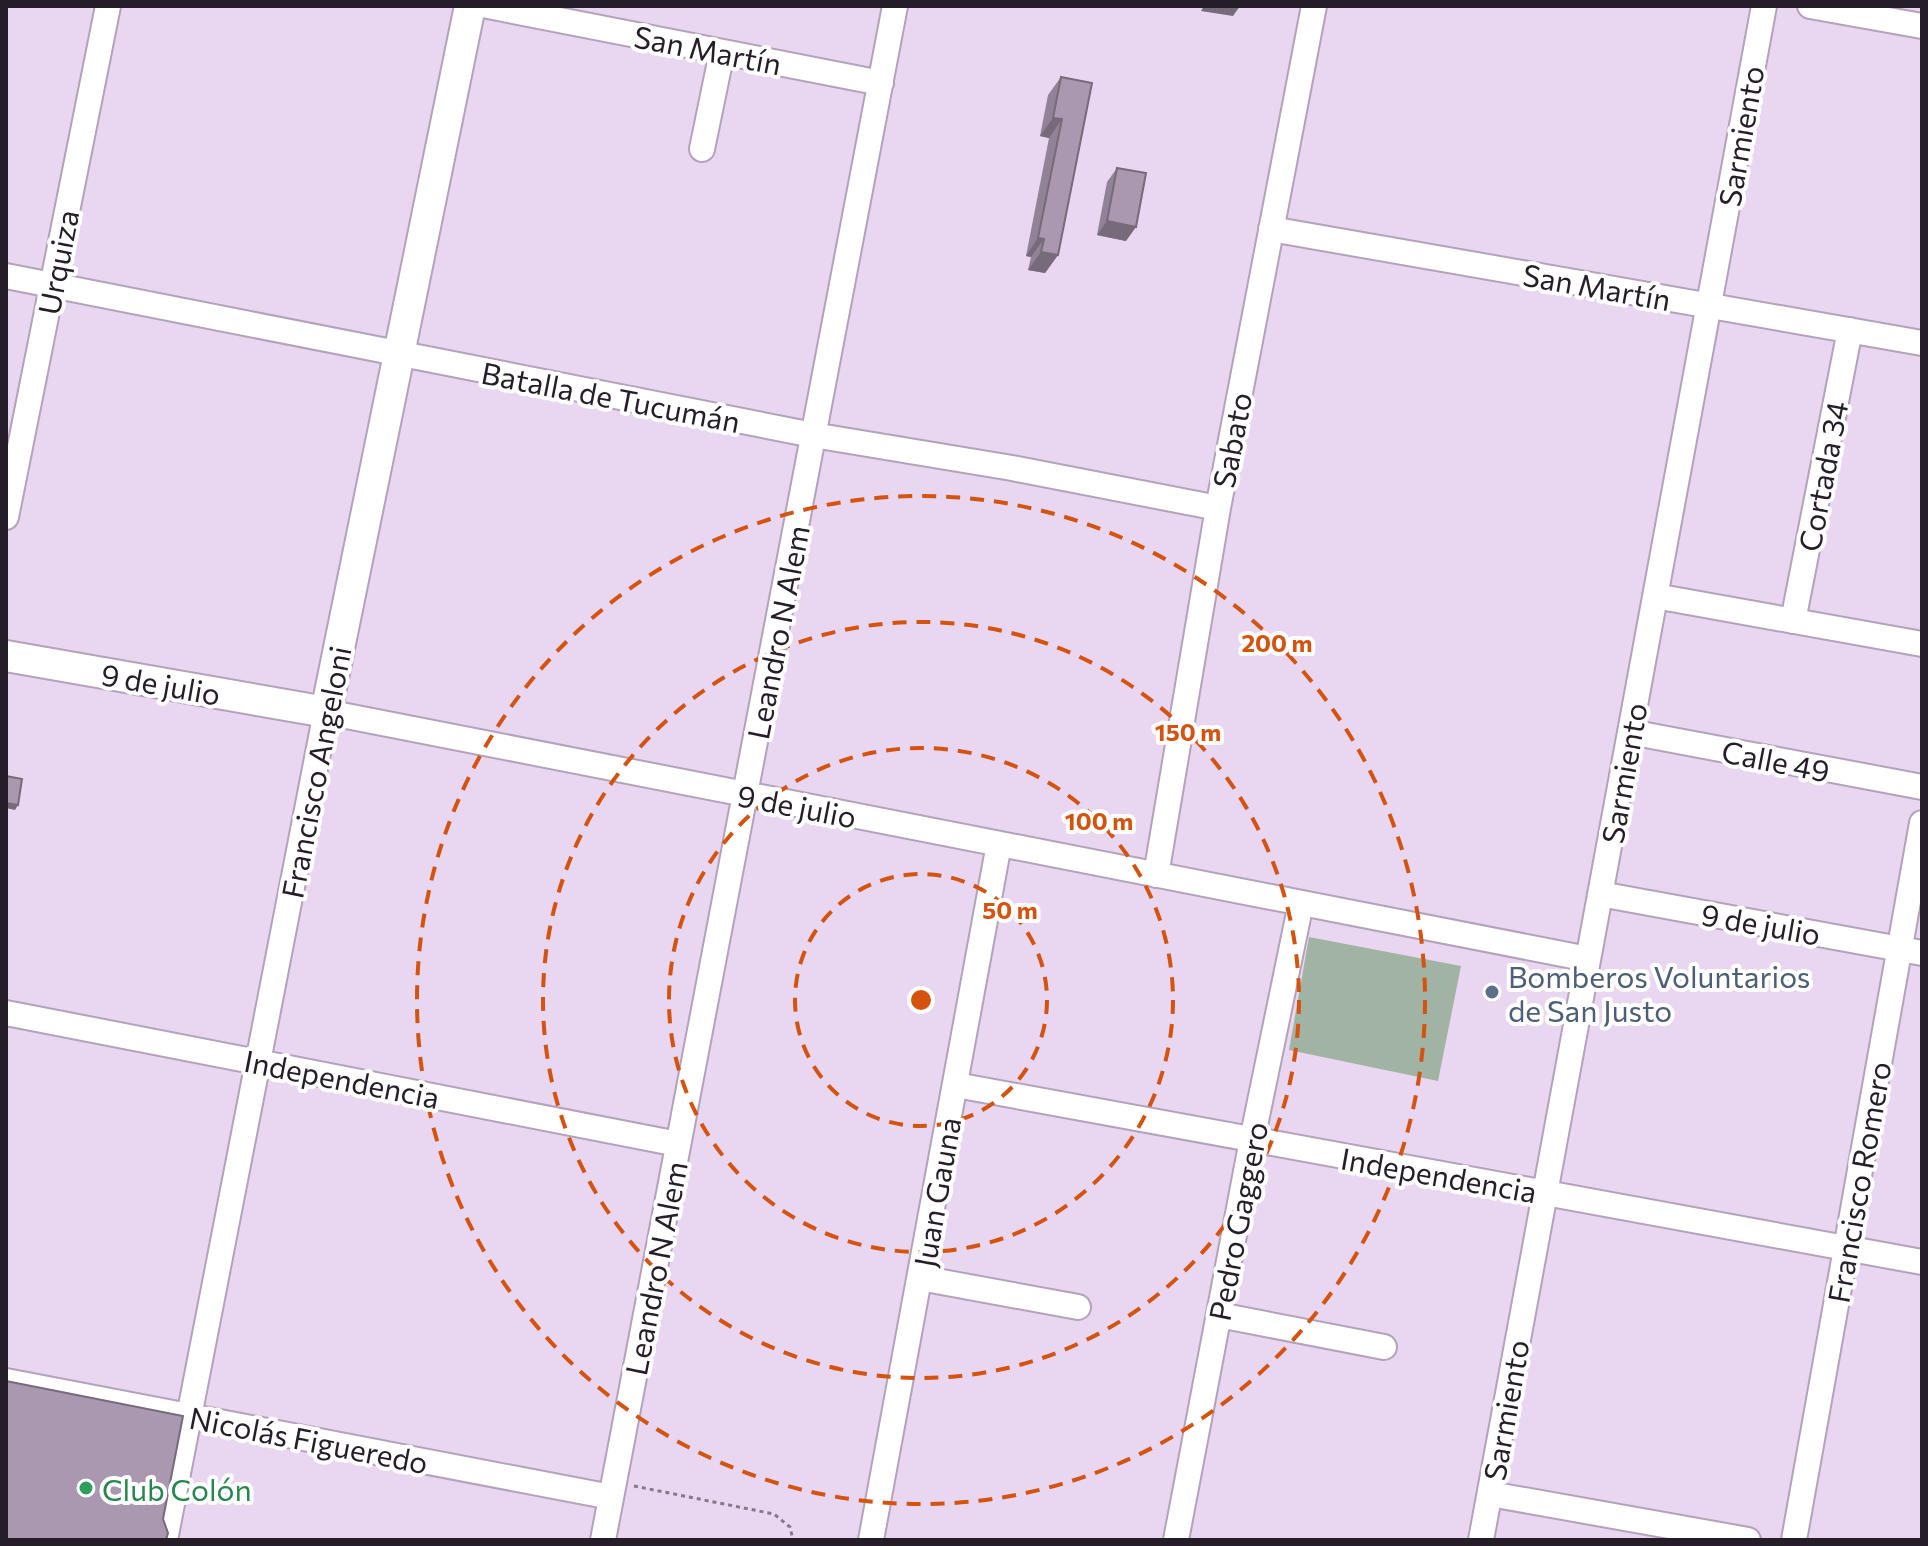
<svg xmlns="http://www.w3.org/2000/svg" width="1928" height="1546" font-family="Commissioner,sans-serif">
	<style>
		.green { fill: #a1b4a3 }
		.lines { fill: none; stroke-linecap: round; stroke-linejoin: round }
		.minor-casing { stroke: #b4a2bb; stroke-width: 28 }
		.major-casing { stroke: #b4a2bb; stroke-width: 34 }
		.path { stroke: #85788a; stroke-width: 3; stroke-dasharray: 4 4; stroke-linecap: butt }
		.minor { stroke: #fff; stroke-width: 24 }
		.major { stroke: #fff; stroke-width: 30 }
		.wall { fill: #928297 }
		.shaded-wall { fill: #776a7b }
		.building { fill: #aa97b0; stroke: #776a7b; stroke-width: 2 }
		.ring { fill: none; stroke: #d4530f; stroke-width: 4; stroke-dasharray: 14 10 }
		.service-dot { fill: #5c6f8a; stroke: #fff; stroke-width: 3 }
		.leisure-dot { fill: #2e9e5b; stroke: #fff; stroke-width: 3 }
		.labels { text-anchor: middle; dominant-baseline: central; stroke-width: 8; stroke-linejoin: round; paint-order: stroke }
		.street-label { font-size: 30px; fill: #251e28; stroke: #fff }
		.service-label { font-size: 30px; fill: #4e5e75; stroke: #fff; text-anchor: start }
		.leisure-label { font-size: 30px; fill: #27864d; stroke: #fff; text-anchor: start }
		.centre { fill: #d4530f; stroke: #fff; stroke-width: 4 }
		.ring-label { font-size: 24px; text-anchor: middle; font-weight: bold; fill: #d4530f; stroke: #fff; stroke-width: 8; stroke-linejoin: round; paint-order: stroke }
	</style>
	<rect width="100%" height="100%" fill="#e9d6f1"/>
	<path class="green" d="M1309,937L1461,966L1438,1081L1289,1050Z"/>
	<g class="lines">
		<defs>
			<path id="minor" d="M488,6L881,83
				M1810,6L1922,26
				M702,149L722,52
				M1271,229L1922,343
				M6,276L813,435L1012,468L1218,508
				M6,517L108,6
				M1655,596L1922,644
				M1793,621L1850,330
				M1630,732L1922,787
				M1156,875L1218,508L1314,6
				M1600,894L1922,953
				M6,1013L678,1144
				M956,1085L1922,1262
				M920,1278L1078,1307
				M1219,1315L1384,1347
				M6,1381L611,1497
				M1490,1494L1748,1540
				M165,1540L326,712L1588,959
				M603,1540L895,6
				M871,1540L999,844
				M1176,1540L1252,1140L1301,903
				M1481,1540L1764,6
				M1794,1540L1922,823"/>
			<path id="major" d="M6,656L326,712L470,6"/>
		</defs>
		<use href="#minor" class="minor-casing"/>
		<use href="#major" class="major-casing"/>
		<path class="path" d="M634,1486L774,1514L790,1527L793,1540"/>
		<use href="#minor" class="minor"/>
		<use href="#major" class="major"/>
	</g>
	<path class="wall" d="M1061,77L1092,83L1058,255L1045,273L1028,270L1031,257L1026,256L1049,138L1040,136L1048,95Z
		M1117,168L1126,241L1097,235L1107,182Z"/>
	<path class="shaded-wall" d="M1204,6H1240L1233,16L1201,11Z
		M1053,118L1062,119L1049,138L1040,136Z
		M1107,221L1136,227L1126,241L1097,235Z
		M1038,238L1044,239L1031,257L1026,256Z
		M1041,252L1058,255L1045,273L1028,270Z
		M6,803L18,805L15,810L6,808Z"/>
	<path class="building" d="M1061,77L1092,83L1058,255L1041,252L1044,239L1038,238L1062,119L1053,118Z
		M1117,168L1146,173L1136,227L1107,221Z
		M6,776L22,779L18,805L6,803Z
		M6,1381L183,1416L163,1519L168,1533L166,1540H6Z"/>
	<g class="ring">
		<circle cx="921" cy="1000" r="126"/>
		<circle cx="921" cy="1000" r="252"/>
		<circle cx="921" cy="1000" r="378"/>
		<circle cx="921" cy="1000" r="504"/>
	</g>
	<circle class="service-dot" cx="1492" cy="992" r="8"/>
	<circle class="leisure-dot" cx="86" cy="1488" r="8"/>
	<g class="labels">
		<g class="street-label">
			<text transform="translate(708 49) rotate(11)">San Martín</text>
			<text transform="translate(1740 136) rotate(-80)">Sarmiento</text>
			<text transform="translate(57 262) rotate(-79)">Urquiza</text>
			<text transform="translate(1597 286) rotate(10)">San Martín</text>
			<text transform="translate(611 396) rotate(11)">Batalla de Tucumán</text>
			<text transform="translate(1231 440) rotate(-79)">Sabato</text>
			<text transform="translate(1822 476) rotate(-79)">Cortada 34</text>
			<text transform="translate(777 632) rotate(-79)">Leandro N Alem</text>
			<text transform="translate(161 683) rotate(10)">9 de julio</text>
			<text transform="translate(1776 760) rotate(11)">Calle 49</text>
			<text transform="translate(315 772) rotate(-79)">Francisco Angeloni</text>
			<text transform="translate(1623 773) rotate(-80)">Sarmiento</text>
			<text transform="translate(797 805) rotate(11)">9 de julio</text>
			<text transform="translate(1761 923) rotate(10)">9 de julio</text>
			<text transform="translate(342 1078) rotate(11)">Independencia</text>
			<text transform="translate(1439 1174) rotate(10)">Independencia</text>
			<text transform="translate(1858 1182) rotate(-80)">Francisco Romero</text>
			<text transform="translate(936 1192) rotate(-80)">Juan Gauna</text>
			<text transform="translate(1237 1221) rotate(-79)">Pedro Gaggero</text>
			<text transform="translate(655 1268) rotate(-79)">Leandro N Alem</text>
			<text transform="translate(1505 1410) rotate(-80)">Sarmiento</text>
			<text transform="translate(309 1439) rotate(11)">Nicolás Figueredo</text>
		</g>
		<g class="service-label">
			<text x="1508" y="975">Bomberos Voluntarios<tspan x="1508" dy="34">de San Justo</tspan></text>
		</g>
		<g class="leisure-label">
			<text x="102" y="1488">Club Colón</text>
		</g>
	</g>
	<circle cx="921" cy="1000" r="12" class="centre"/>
	<g class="ring-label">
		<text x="1277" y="652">200 m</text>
		<text x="1188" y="741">150 m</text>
		<text x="1099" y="830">100 m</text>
		<text x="1010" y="919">50 m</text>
	</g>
	<rect width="1928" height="1546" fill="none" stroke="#251e28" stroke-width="16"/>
</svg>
